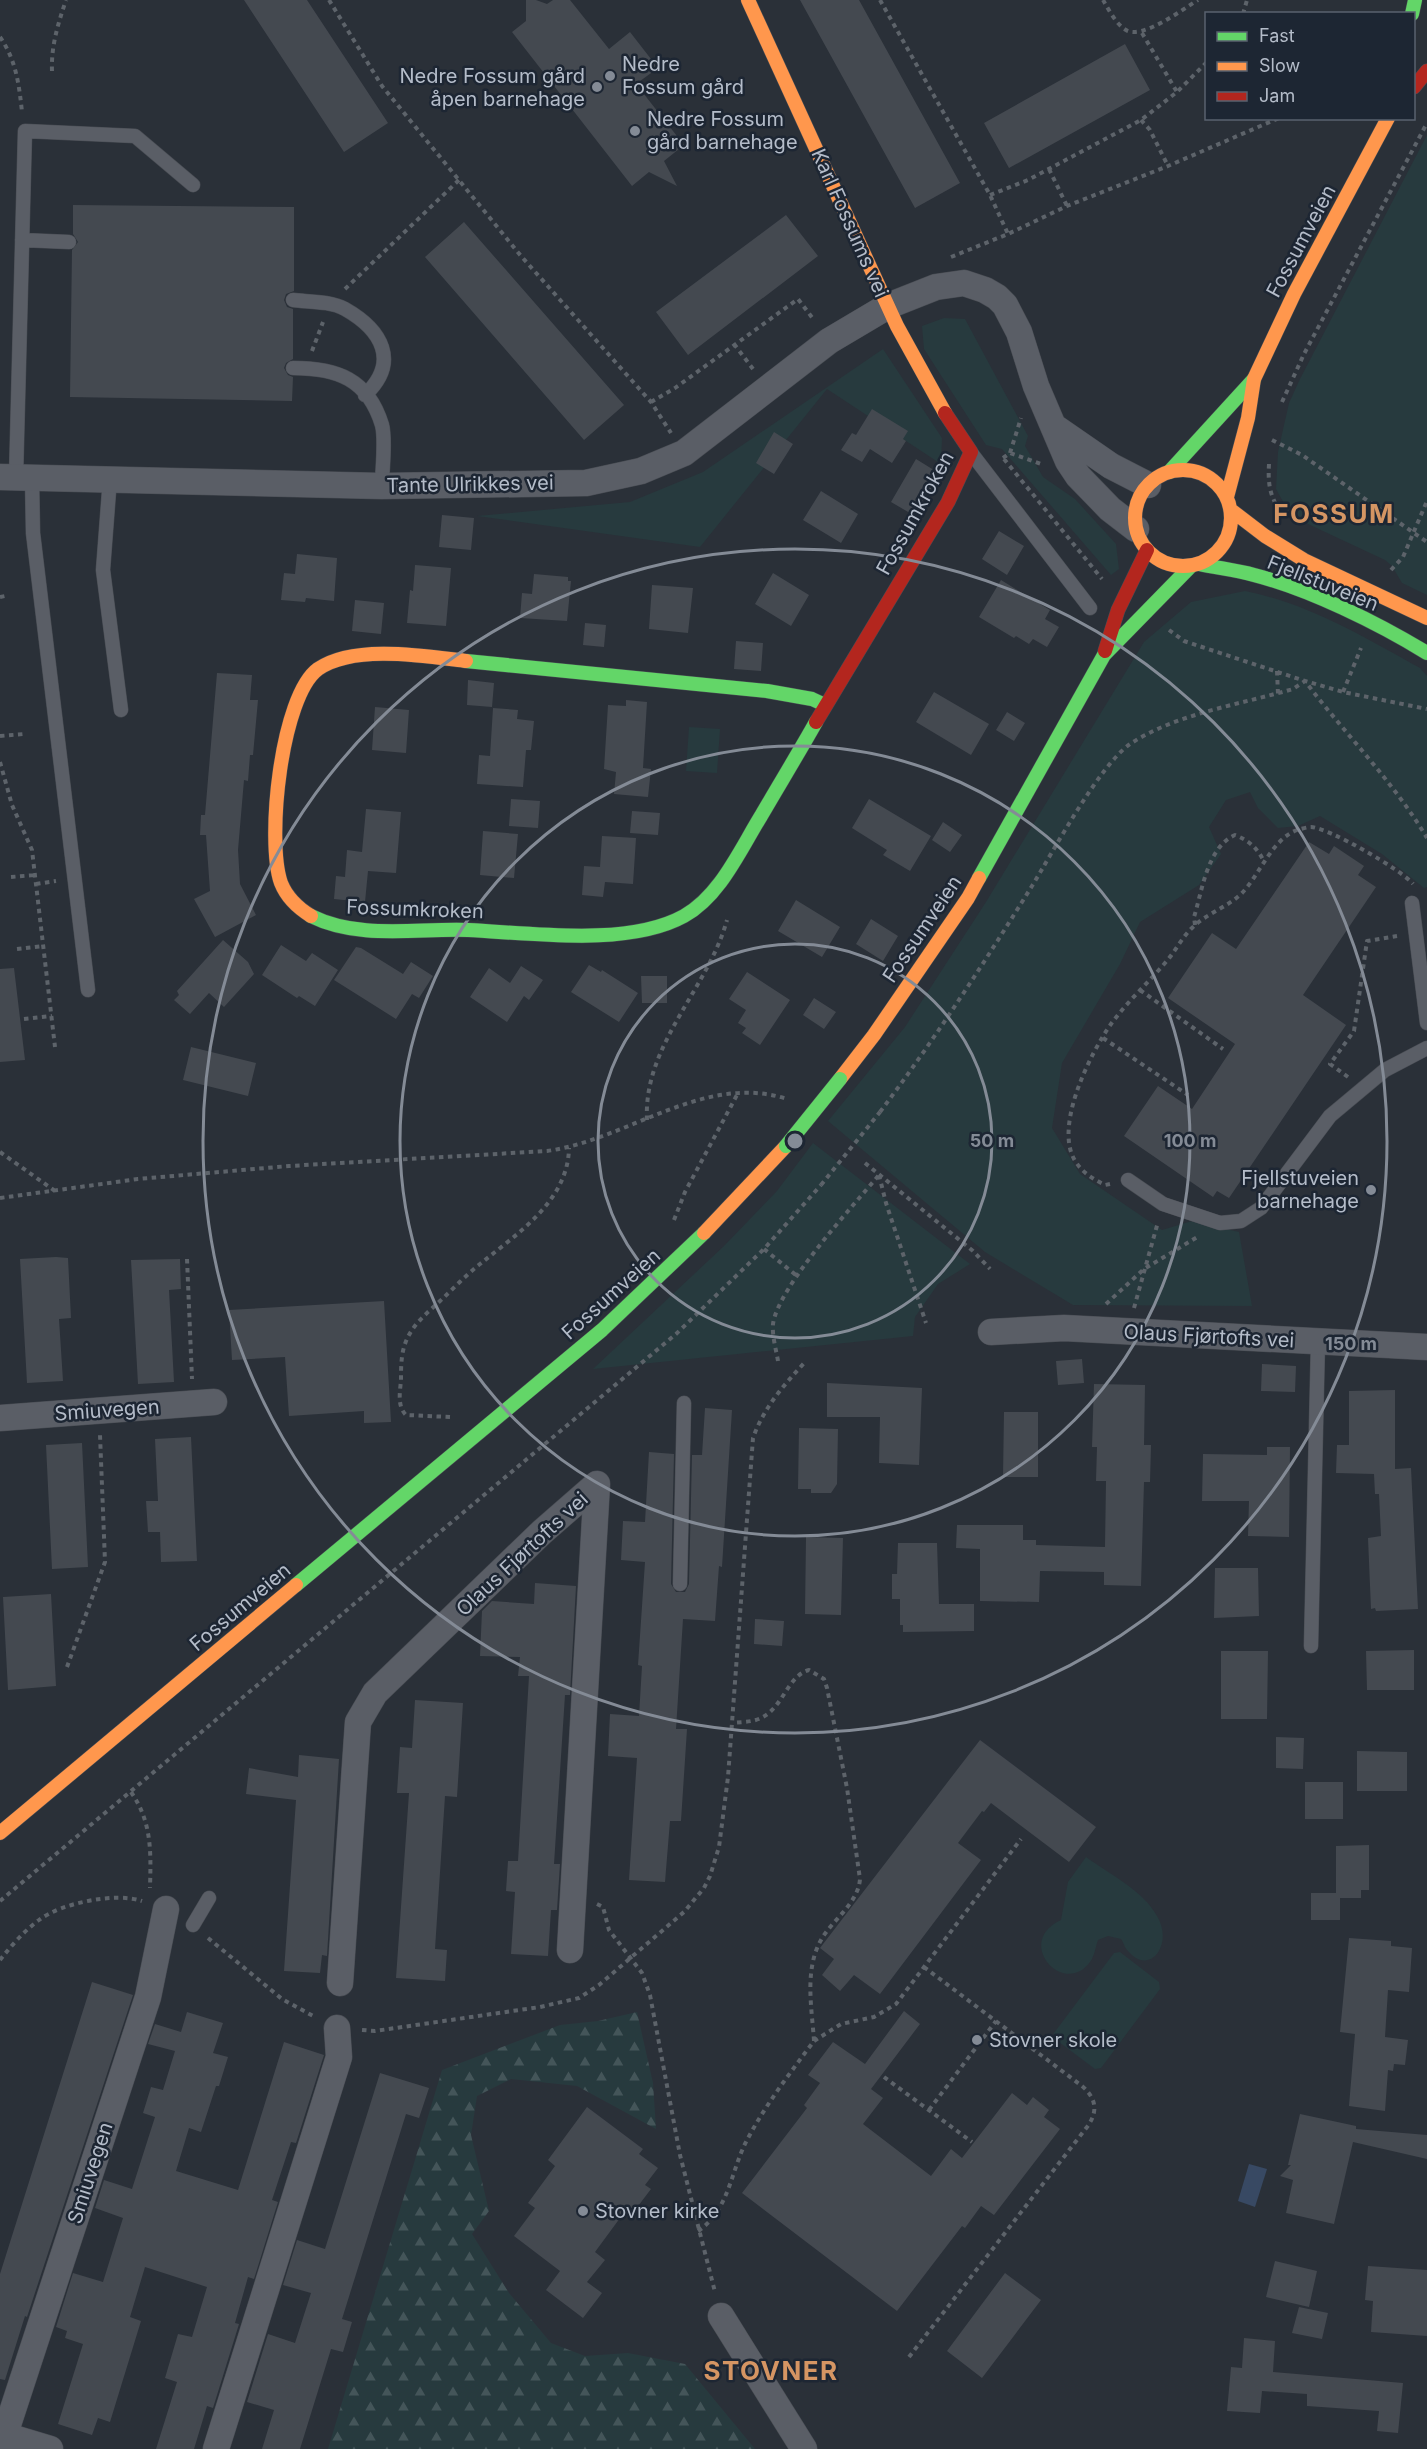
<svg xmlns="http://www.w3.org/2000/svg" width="1427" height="2449" font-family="Inter,sans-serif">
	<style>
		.green { fill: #273a3e }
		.forest { fill: url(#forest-firs) }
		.water { fill: #384963 }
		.building { fill: #444950 }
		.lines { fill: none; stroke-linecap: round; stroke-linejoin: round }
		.lane-casing { stroke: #484c53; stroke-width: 15 }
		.street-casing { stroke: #484c53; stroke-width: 27 }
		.fast-casing { stroke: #484c53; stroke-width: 15 }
		.slow-casing { stroke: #484c53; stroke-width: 15 }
		.jam-casing { stroke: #484c53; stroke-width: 15 }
		.path { stroke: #5d636a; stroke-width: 4; stroke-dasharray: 4.5 4.5; stroke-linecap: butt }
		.lane { stroke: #5a5e66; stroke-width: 14 }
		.street { stroke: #5a5e66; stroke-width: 26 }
		.fast { stroke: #63d668; stroke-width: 14 }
		.slow { stroke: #ff974d; stroke-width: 14 }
		.jam { stroke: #b3261e; stroke-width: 14 }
		.fast-bridge-casing { stroke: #484c53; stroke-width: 15; stroke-linecap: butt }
		.path-bridge { stroke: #5d636a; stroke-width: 4; stroke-dasharray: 4.5 4.5; stroke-linecap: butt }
		.fast-bridge { stroke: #63d668; stroke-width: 14 }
		.ring { fill: none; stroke: #848b96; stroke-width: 3 }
		.poi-dot { fill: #848b96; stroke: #1d2633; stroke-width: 2 }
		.labels { text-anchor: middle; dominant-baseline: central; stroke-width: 5; stroke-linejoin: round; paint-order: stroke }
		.poi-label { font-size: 20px; fill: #b4bcc9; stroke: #1d2633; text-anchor: start }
		.street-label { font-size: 20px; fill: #b4bcc9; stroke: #1d2633 }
		.district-label { font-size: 26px; font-weight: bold; letter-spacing: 1.5px; fill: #d59563; stroke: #1d2633 }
		.centre { fill: #848b96; stroke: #1d2633; stroke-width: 3 }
		.ring-label { font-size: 18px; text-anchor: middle; font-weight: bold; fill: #848b96; stroke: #1d2633; stroke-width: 5; stroke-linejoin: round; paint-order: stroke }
	</style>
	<defs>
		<pattern id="forest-firs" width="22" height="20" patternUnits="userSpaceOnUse" patternTransform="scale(1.5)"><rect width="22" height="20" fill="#273a3e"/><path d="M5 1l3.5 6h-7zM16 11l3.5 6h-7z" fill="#445559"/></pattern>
	</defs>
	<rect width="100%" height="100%" fill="#2a3038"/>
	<path class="green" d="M1427,135V595L1402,583L1392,566L1385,560L1308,524L1286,507L1276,489L1278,452L1289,403L1300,379Z
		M944,318L965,319L1028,436L1025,446L1043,477L1075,499L1116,544L1119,569L1111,575L1002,449L986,445L924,349L922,326Z
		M883,349L942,438L941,464L827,389L700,547L477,516L630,502L703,472Z
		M1245,591C1307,603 1364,637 1420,668L1427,676V887L1424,888L1382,854L1320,816L1298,826L1278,828L1258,808L1250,792L1226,800L1209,827L1221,854L1199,885L1140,922L1120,964L1062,1063L1052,1128L1080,1174L1162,1230L1192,1221L1239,1232L1252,1306L1073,1305L985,1252L828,1121L905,1027L986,902L1144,642L1191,602Z
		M689,727L720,729L717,773L686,771Z
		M813,1143L970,1264L938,1284L915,1317L913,1336L593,1369L724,1246L777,1191Z
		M1086,1857C1109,1874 1143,1890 1157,1916C1174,1944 1150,1977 1128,1951C1124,1947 1124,1943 1121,1939L1108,1936L1098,1940C1095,1948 1095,1955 1090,1962C1064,1998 1013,1942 1061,1920L1068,1882Z
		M1120,1952L1159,1982L1160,1989L1101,2068L1095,2069L1055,2039L1054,2033L1114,1953Z"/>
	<path class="forest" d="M637,2012L653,2083L656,2129L577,2086L511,2079L477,2096L471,2135L489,2211L472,2234L509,2293L551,2343L585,2356L628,2353L685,2364L755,2449H328L442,2070L560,2025L598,2021Z"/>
	<path class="water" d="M1249,2164L1267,2169L1255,2207L1238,2201Z"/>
	<path class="building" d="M244,0H307L388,123L344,152Z
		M526,0H536L547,4L553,0H570L609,49L630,32L658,68L636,84L684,145L664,161L677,186L649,172L632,186L512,32L526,21Z
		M800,0H859L960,183L915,208Z
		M1125,44L1150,90L1009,168L984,123Z
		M73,205L294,207V291L286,294L284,300L287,307L293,309V359L286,363L284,368L288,375L293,377L292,401L70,397L72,250L78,242L73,234Z
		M786,215L818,256L688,355L656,312Z
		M464,222L624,405L584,440L425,257Z
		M872,409L908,431L903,439L906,441L892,463L870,449L862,462L841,450L852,433L856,435Z
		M774,432L793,444L774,474L756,463Z
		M916,459L937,472L929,485L932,487L915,516L891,502Z
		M821,491L858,514L841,543L803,520Z
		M442,515L474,518L471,550L439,547Z
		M999,531L1024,546L1007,575L982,559Z
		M297,554L337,558L334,601L306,598L305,602L281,600L284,573L295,574Z
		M415,565L451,568L446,626L407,623L410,590L413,591Z
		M773,573L809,595L791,626L755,604Z
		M534,574L568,577V581H571L567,621L520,618L522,593L532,594Z
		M1001,580L1050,610L1045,619L1059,627L1047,647L1033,639L1029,644L1016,636L1014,638L979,617Z
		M652,585L693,588L688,633L649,629Z
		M355,600L384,603L381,634L352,631Z
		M585,623L606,625L604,647L583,645Z
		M736,641L763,643L761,671L734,669Z
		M217,673L252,675L250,700H258L253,755H250L248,781L244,780L238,850L240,884L256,915L215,937L194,899L210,891L206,835H200L201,815H205Z
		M468,680L494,683L492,707L467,705Z
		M934,692L989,724L971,755L916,722Z
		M626,700L647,702L643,768L651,769L648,797L614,794L616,772L604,769L608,705L626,706Z
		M375,707L409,710L406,753L372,750Z
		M493,708L518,710L517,719L534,721L531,750H526L523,787L477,784L479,755L490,756Z
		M1007,712L1025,723L1014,741L996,730Z
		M511,799L540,801L538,828L509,826Z
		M869,799L931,836L910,871L883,855L887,850L852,828Z
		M366,809L401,812L396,873L368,871L365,902L334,899L336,876L345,877L347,850L362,852Z
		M632,811L660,813L658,835L630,833Z
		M943,822L962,835L950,852L932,840Z
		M483,831L518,834L514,878L480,875Z
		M602,836L636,838L633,884L605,882L603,897L582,895L584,866L600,867Z
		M1309,842L1329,854L1334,846L1364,866L1358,875L1376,887L1303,995L1346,1025L1229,1198L1217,1191L1213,1197L1124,1136L1158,1086L1192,1109L1235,1044L1168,998L1212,933L1236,949Z
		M796,900L840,927L822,957L778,931Z
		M871,919L898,936L883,961L856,944Z
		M223,940L248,962L254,974L224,1007L209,993L190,1014L174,1000L179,995L177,991Z
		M281,945L306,961L312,953L338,970L315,1006L299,996L297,998L262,975Z
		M356,947L361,948L403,974L411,962L433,976L419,998L412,994L396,1019L334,980Z
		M589,965L601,972L602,970L638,993L619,1022L571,992Z
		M521,966L543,980L529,1000L524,996L507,1022L470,997L489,968L510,983Z
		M14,968L25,1060L0,1062V969Z
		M747,972L790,1000L760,1045L742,1033L746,1028L738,1023L746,1010L729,999Z
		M641,976H667V1003H642Z
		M814,998L836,1012L824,1029L803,1015Z
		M191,1047L256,1063L248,1096L183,1080Z
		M56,1257L68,1258L71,1318L59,1319L63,1381L27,1383L20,1259Z
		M180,1259L181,1289L169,1290L174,1382L138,1384L131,1260Z
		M384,1301L391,1422L364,1423V1411L289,1416L285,1357L232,1360L229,1310Z
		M1082,1359L1084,1383L1058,1385L1056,1361Z
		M1262,1364L1296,1366L1295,1392L1261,1391Z
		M827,1383L922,1388L919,1465L879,1463L880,1417H827Z
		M1094,1384L1145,1385L1144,1445H1151L1150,1482H1144L1141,1586L1104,1585V1572L1040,1571L1039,1602L980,1601V1549L956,1548L957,1525H1023V1540H1036V1545L1105,1547L1106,1481H1096L1097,1447H1092Z
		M1395,1390V1469L1411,1468L1418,1609L1376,1611L1375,1608L1371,1609L1368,1538L1381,1536L1379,1494H1375L1374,1474L1336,1473L1337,1445H1349V1391Z
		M705,1408L732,1410L722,1567L719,1566L715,1621L683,1619L676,1729H687L681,1821H670L665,1882L629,1880L637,1758L608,1756L610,1714L639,1716L642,1666L638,1665L645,1562L621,1560L623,1521L645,1522L649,1452L674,1454L671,1584L676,1592H685L689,1584L692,1455H702Z
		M1004,1412H1038V1477H1003Z
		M799,1428L838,1429L837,1484L831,1493H811V1489H798Z
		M191,1437L197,1561L161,1562L160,1532H148L146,1501H158L155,1439Z
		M82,1443L88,1567L52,1569L46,1445Z
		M1267,1447H1290L1289,1537L1248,1536L1249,1501H1202L1203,1454L1267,1455Z
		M806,1537L843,1538L841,1615L805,1614Z
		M898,1543H937L939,1604H974V1631L903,1632V1625H900V1599H892V1574H897Z
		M1215,1568H1258L1259,1616L1214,1618Z
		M535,1583L576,1586L570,1695H565L554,1864H560L557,1910H551L548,1956L511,1954L515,1892L506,1891L508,1861H518L529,1676H518L520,1657L480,1656L482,1611L492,1601L534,1604Z
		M51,1594L56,1686L8,1690L3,1597Z
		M755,1619L784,1621L782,1646L754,1644Z
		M1414,1650V1690H1367L1366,1651Z
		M1221,1651H1268L1267,1719H1221Z
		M415,1700L463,1703L457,1797L445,1796L435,1949L447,1950L445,1981L396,1978L409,1793H397L400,1747L412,1748Z
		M1276,1737L1304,1738L1303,1769L1276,1768Z
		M980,1740L1096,1827L1069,1862L991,1803L984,1812L982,1811L958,1843L981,1860L880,1994L854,1975L840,1991L822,1975L834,1959L820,1948Z
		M1357,1751L1407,1752V1791H1357Z
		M299,1755L339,1759L327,1956L322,1955L320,1973L284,1971L296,1800L246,1794L249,1768L298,1777Z
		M1305,1782H1343V1819H1305Z
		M1369,1845V1890H1361V1898H1340V1920H1311V1893H1336V1846Z
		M1349,1938L1391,1941V1946L1412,1948L1409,1992L1388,1990L1385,2037L1408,2040L1405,2065L1394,2064L1393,2071L1388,2070L1385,2111L1349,2106L1355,2034L1340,2032Z
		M92,1982L133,1995L27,2317L25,2316L5,2380L0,2379V2274Z
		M904,2011L920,2024L871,2089L883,2098L863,2124L931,2176L951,2149L962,2158L1012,2093L1027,2105L1033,2097L1049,2110L1044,2117L1060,2129L994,2215L981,2206L965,2228L962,2226L897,2311L742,2193L807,2108L804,2105L820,2083L808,2075L833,2042L865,2064Z
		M187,2012L223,2023L213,2053L228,2057L219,2086H216L201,2132L189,2128L176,2171L238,2190L284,2042L324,2055L296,2143L291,2142L272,2200L278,2202L254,2279L248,2277L235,2323L239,2324L213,2408L207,2406L194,2449H156L177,2382L165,2378L178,2334L192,2337L207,2287L145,2267L130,2317L141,2321L110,2422L98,2418L92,2435L58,2424L83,2344L65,2338L67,2331L56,2327L73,2273L103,2282L123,2218L95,2208L104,2180L132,2189L155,2117L143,2113L151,2087L163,2090L175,2051L148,2044L155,2024L181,2032Z
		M380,2073L429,2088L419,2118L406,2114L342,2319L352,2322L343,2352L331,2349L300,2449H262L274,2410L247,2402L268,2334L295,2343L311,2293L283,2285L297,2240L325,2249Z
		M587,2107L643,2149L639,2154L658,2168L645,2185L651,2189L629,2218L623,2214L595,2252L605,2260L587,2282L602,2293L583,2318L546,2290L560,2271L514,2236L535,2208L528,2203L555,2166L548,2160Z
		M1300,2114L1356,2126V2129L1427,2135V2159L1353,2142L1334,2224L1286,2213L1293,2180L1280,2176L1291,2165H1288Z
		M1275,2261L1317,2271L1309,2307L1266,2297Z
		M1368,2266L1427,2270V2336L1371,2332L1373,2301L1365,2300Z
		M1005,2273L1041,2300L982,2378L947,2351Z
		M1299,2307L1328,2313L1322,2339L1292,2333Z
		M1244,2338L1275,2341L1273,2372L1403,2383L1398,2433L1377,2431L1379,2411L1307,2406V2394L1262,2391L1260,2413L1227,2411L1231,2367L1242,2368Z"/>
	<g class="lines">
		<defs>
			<path id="lane" d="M22,240L69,242
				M293,300C309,302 330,301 345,309C382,330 400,362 365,395
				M293,368C337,368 368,379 382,425C386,440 382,469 382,486
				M972,454L1090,608
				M16,478L25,131L135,136L193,185
				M32,478L33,533L88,990
				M110,478L103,570L121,710
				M1412,903L1427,1023
				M1128,1180L1163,1204L1220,1223L1241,1221L1261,1208L1330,1116L1385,1070L1427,1048
				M680,1584L684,1403
				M1311,1646L1318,1341
				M193,1925L209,1898"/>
			<path id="street" d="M1056,428L1111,466L1148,485
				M0,477L382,486L586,483L641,471L684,453L829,341L888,306L936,287L964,283L985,290L997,297L1005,305L1019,332L1036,386L1068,461L1078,476L1110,509L1136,529
				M991,1332L1064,1328L1427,1347
				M0,1418L214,1402
				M570,1950L597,1484
				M340,1983L358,1722L375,1693L542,1532L597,1484
				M721,2316L804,2449
				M0,2434L50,2449
				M0,2449L148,1997L166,1909
				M216,2449L339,2057L337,2028"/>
			<path id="fast" d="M1412,14L1415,0
				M1169,472L1254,379
				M1199,564C1217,568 1236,570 1254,575C1309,589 1378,623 1427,653
				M466,661L767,691L812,699L825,705
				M979,878L1104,655L1191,566
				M311,916C359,940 417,928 468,930C531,933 628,947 684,916C720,896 740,850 761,816C779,785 798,754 816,722
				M296,1585L602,1330L704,1233"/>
			<path id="slow" d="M748,0L897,326L945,413
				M1135 518a48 48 0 1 1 96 0a48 48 0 1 1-96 0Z
				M1227,497L1248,418L1254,379L1294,294L1388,118
				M1231,510L1265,536L1304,560L1427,618
				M311,916C298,908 287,898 281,883C266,841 281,696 318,669C354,644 425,656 466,661
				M840,1079L874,1035L968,898L979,878
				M704,1233L786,1146
				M0,1833L296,1585"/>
			<path id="jam" d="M1414,87L1427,71
				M1105,651L1118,610L1147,550
				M816,722L948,502L971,452L945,413"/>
		</defs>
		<use href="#lane" class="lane-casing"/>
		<use href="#street" class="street-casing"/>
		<use href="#fast" class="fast-casing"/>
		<use href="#slow" class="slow-casing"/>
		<use href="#jam" class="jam-casing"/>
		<path class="path" d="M329,0L382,86L521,256L651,402L671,433
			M880,0L990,195L1008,234
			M1103,0C1109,10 1116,24 1126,30C1142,40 1183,9 1198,0
			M1243,14L1247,0
			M1142,33L1177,92
			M0,37C16,60 19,84 22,112
			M52,71C51,46 58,24 66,0
			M1141,120L1150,130L1168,166
			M1049,169L1067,206
			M990,195L1028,180L1141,120L1177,92L1206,63
			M951,257L1008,234L1067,206L1168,166L1279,118
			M345,289L459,180
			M734,344L753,369
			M312,351L323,322
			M651,402L675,388L798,299L814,320
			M1282,402L1304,354L1427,123
			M1272,440L1302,455L1427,542
			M1010,453L1021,418
			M1003,458L1010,453L1041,464
			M1004,459L1102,579
			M1269,464C1268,480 1269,493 1277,506
			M1391,570L1403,557L1427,501
			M0,597L5,596
			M1169,630L1184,641L1202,647L1305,681L1343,692L1427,709
			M1277,671L1278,694
			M1343,692L1361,648
			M0,736L24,734
			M0,762L12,805L32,850L55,1047
			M11,877L35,875
			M36,884L56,881
			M1195,925L1194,917C1202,892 1207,847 1235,835C1250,841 1257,848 1265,863
			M17,949L43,946
			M1140,990L1223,1049
			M24,1019L52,1016
			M1103,1038L1188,1095
			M1348,1077L1330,1064L1354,1031L1367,941L1397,936
			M880,1112C935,1039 984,963 1032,886C1054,850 1099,766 1130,744C1175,714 1242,704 1293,689L1305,681C1345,734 1393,781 1427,838
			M647,1120C643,1045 708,989 727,920
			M0,1152L55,1191
			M865,1163L973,1251L990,1269
			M879,1175L886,1203L926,1323
			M1110,1184L1105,1185C1093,1179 1081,1172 1074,1159C1055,1124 1090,1054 1111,1024C1127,1002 1147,984 1165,963C1175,952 1182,937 1193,927C1206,914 1226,908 1241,894C1260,875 1271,840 1297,830C1301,829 1307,827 1311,827C1329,828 1402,870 1413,884
			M0,1198L138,1179L289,1166L547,1151C628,1140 704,1072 787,1099
			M674,1220L685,1192L738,1093
			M764,1249L797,1276
			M187,1259L192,1379
			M1106,1304L1144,1269L1199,1236
			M1134,1308L1158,1222
			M778,1361C776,1349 772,1336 773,1324C778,1287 853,1206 879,1175
			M450,1417L406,1415C397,1406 400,1392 401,1380C401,1368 401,1355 405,1344C411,1326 426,1314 440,1301C453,1289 466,1275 480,1264C518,1233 568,1201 569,1148
			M67,1667L105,1562L100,1435
			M131,1792C152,1822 151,1852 150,1888
			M0,1901L676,1334L764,1249L821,1185
			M597,1904L603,1907L609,1930L642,1973L650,1995L680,2155L715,2292
			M208,1938L282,1999L315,2017
			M0,1960C11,1946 24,1931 39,1920C61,1903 116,1892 142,1901
			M362,2030L375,2031L540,2007L579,1998L599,1985L684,1912L704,1888L710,1876L719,1847L728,1777L753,1438C764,1407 784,1385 806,1361
			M814,2041L841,2024L874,2017L896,2004L1021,1839
			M884,2077L972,2142
			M929,2110L996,2021
			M698,2231C729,2211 731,2170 747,2140C766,2104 790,2073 814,2041C812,2009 804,1970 821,1940C832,1920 858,1904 860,1879L847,1788L827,1688L824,1679L809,1670C788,1675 783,1708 761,1718C753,1722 742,1722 733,1723
			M909,2357L1087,2127C1098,2112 1097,2099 1082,2086L924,1967"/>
		<use href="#lane" class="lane"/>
		<use href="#street" class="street"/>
		<use href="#fast" class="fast"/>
		<use href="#slow" class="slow"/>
		<use href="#jam" class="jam"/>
		<defs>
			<path id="fast-bridge" d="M786,1146L840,1079"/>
		</defs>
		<use href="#fast-bridge" class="fast-bridge-casing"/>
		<path class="path-bridge" d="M821,1185L880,1112"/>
		<use href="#fast-bridge" class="fast-bridge"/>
	</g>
	<g class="ring">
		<circle cx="795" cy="1141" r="197"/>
		<circle cx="795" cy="1141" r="395"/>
		<circle cx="795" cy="1141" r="592"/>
	</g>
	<g class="poi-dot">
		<circle cx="610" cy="76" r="6"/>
		<circle cx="597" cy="87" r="6"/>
		<circle cx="635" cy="131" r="6"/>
		<circle cx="1371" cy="1190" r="6"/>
		<circle cx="977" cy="2040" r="6"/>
		<circle cx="583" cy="2211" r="6"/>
	</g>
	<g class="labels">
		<g class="poi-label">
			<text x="622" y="64">Nedre<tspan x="622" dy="23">Fossum gård</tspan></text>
			<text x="585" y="76" text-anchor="end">Nedre Fossum gård<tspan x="585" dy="23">åpen barnehage</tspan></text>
			<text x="647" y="119">Nedre Fossum<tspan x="647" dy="23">gård barnehage</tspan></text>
			<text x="1359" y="1178" text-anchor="end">Fjellstuveien<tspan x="1359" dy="23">barnehage</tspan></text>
			<text x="989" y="2040">Stovner skole</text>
			<text x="595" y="2211">Stovner kirke</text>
		</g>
		<g class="street-label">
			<text transform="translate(850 223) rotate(66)">Karl Fossums vei</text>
			<text transform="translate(1301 241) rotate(-62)">Fossumveien</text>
			<text transform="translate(470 484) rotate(-1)">Tante Ulrikkes vei</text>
			<text transform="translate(915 513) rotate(-61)">Fossumkroken</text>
			<text transform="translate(1323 583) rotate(22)">Fjellstuveien</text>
			<text transform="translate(415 909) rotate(2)">Fossumkroken</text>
			<text transform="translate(922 929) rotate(-56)">Fossumveien</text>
			<text transform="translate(611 1294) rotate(-42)">Fossumveien</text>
			<text transform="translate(1209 1336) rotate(3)">Olaus Fjørtofts vei</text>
			<text transform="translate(107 1410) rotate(-4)">Smiuvegen</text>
			<text transform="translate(522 1554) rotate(-43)">Olaus Fjørtofts vei</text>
			<text transform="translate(240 1607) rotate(-40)">Fossumveien</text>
			<text transform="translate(90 2173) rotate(-72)">Smiuvegen</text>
		</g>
		<g class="district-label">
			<text x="1334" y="513">FOSSUM</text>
			<text x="771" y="2370">STOVNER</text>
		</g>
	</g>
	<circle cx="795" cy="1141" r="9" class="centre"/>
	<g class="ring-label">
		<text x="992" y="1147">50 m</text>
		<text x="1190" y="1147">100 m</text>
		<text x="1351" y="1350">150 m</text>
	</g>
	<rect x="1205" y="12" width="210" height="108" fill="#1d2633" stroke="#59626f" stroke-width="1.5"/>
	<rect x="1217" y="32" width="30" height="9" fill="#63d668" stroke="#59626f" stroke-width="1.5"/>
	<text x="1259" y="42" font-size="18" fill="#b4bcc9">Fast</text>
	<rect x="1217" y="62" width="30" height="9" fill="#ff974d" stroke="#59626f" stroke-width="1.5"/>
	<text x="1259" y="72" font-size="18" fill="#b4bcc9">Slow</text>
	<rect x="1217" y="92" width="30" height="9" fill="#b3261e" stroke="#59626f" stroke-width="1.5"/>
	<text x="1259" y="102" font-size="18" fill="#b4bcc9">Jam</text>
</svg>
